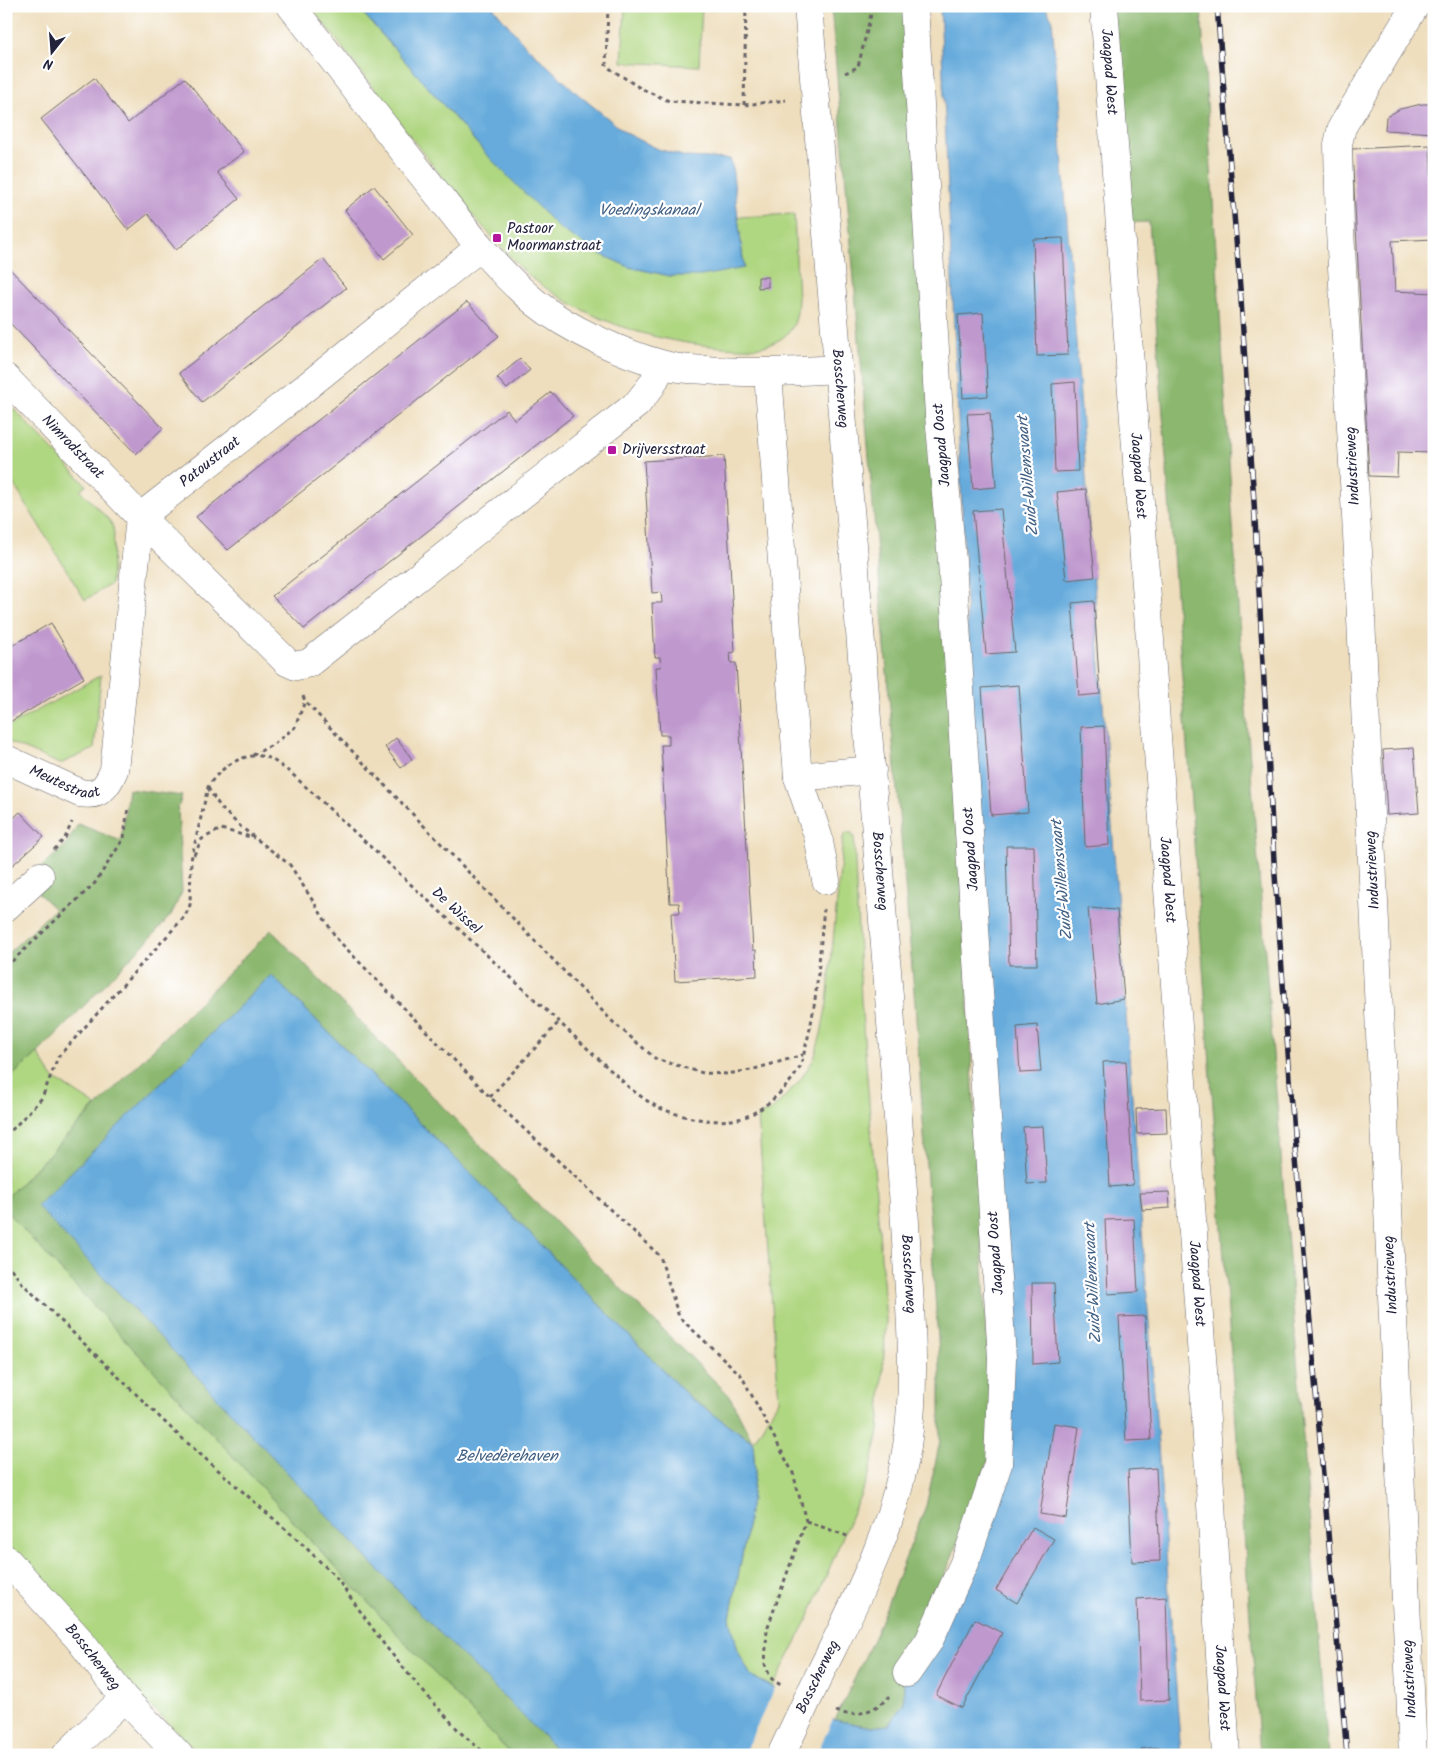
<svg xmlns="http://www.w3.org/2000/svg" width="1440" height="1761" font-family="Kalam,sans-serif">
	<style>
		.green { fill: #afd680; stroke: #687c5e }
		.forest { fill: #8bb76e; stroke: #566c54 }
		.water { fill: #66abdc; stroke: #44668c }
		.pier { fill: #eedebd }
		.building { fill: #bf98ce }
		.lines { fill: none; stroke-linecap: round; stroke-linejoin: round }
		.minor-casing { stroke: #696468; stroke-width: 29 }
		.path { stroke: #696468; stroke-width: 3; stroke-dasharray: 4 4; stroke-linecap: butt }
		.minor { stroke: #fff; stroke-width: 28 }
		.rail-casing { stroke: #22223b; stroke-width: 5.5 }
		.rail { stroke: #fff; stroke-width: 4; stroke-dasharray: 11; stroke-linecap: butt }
		.minor-bridge-casing { stroke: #696468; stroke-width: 29; stroke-linecap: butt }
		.minor-bridge { stroke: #fff; stroke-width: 28 }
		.poi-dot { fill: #b5179e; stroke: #fff; stroke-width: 2 }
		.labels { text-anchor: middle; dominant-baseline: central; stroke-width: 4.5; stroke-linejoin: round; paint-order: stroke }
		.street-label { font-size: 15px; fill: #22223b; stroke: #fff }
		.poi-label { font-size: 15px; fill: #22223b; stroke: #fff; text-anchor: start }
		.water-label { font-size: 16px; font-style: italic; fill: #416083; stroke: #fff }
	</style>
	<rect width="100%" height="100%" fill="#fff"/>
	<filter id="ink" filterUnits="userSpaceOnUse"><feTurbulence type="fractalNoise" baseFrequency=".02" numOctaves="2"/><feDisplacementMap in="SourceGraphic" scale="10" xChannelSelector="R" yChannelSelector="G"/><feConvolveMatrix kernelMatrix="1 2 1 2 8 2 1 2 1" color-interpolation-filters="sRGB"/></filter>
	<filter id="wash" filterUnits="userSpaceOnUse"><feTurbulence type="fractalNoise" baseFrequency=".0096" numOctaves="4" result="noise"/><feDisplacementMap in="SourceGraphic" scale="20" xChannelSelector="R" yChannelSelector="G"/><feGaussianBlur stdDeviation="1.12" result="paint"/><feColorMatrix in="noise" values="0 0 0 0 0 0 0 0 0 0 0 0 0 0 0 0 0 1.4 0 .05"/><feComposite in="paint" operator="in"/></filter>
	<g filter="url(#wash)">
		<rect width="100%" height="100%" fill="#eedebd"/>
		<path class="green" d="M310,6H357L487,155L598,253L629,267L670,276L744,267L738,217L794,214L798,300C797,310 797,321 791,329C780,345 757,349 740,348C663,345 594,325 532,278C515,264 500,245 485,229C459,201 437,171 414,141C379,96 345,50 310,6Z
			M625,6H702L699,66L622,62Z
			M6,405L16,411L86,485L80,490L110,521L113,527L114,535L111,584L85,600L6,472Z
			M101,675L94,749L60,764L6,741V728Z
			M846,833H852L854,838L861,1000L886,1320L879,1431L870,1472L808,1619L773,1687L751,1676L738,1651L730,1618L745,1540L755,1472L753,1442L779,1400L758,1116L773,1109L798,1083L814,1059L821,1034L827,1003L843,838Z
			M38,1053L52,1077L96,1106L6,1198V1081Z
			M6,1211L401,1638L512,1755H199L174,1729L78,1638L6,1557Z"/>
		<path class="forest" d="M831,6H906L958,811L993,1449L904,1683V1703L888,1725L871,1727L835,1720L876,1633L926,1506L940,1441V1368L915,1004Z
			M1106,6H1201L1238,607L1328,1755H1260L1149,222L1121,223Z
			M128,789L182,796L178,808L182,892L171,915L154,934L38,1053L6,1081V955L55,909L39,894L38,870L66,845L78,824L121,841Z
			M271,930L589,1257L729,1395L753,1442L690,1398L495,1198L271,975L38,1206L404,1597L562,1755H512L401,1638L6,1211V1198Z"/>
		<path class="water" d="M357,6H492L524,44L579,95L626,133L658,149L686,157L730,159L732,166L744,268L701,276H670L629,267L598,253L559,228L487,155Z
			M940,6H1045L1052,19L1181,1755H562L404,1597L37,1206L271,975L495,1198L690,1398L753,1442L755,1472L745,1540L730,1618L738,1651L751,1676L835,1720L871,1727L889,1725L904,1703V1683L1004,1470Z"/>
		<path class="pier" d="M776,1686L834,1717L816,1755H743Z"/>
		<g id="blocks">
			<path class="building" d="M99,6H172V8L99,10Z
				M94,78L128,123L185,78L244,152L217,172L239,199L176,250L148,214L128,230L41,119Z
				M1422,104H1434V133L1385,130L1386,117L1400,109Z
				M1430,145L1434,239L1392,241L1395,291L1434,293V453L1398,452L1397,477L1369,476L1352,149Z
				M374,186L413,235L384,259L345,210Z
				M1063,238L1068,355L1037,356L1033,239Z
				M323,259L346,288L202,402L179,373Z
				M6,265L163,428L136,454L6,319Z
				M758,277H768V287L758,288Z
				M467,302L499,336L467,361L228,550L196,517Z
				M983,313L988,396L963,398L958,315Z
				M520,359L530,370L507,389L497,378Z
				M1075,382L1078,471L1055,472L1052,384Z
				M551,392L573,416L304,629L272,596L507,410L515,420Z
				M990,413L996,487L973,489L967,414Z
				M724,456L735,652L730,653L731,663H736L753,950H756L757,976L675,981L671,913H680L679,903H670L661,745H669V735H660L656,667H661L660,657H655L652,603H662L661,592L652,593L644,461Z
				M1086,489L1095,577L1066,580L1057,492Z
				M1001,509L1015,652L986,654L973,511Z
				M1094,601L1100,694L1079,696L1072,603Z
				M51,623L84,678L8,723L6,721V634L13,645Z
				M1019,685L1028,812L991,815L982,688Z
				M1104,726L1109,845L1085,847L1081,727Z
				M396,738L412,759L401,768L385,747Z
				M1414,748L1419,813L1387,815L1383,750Z
				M20,812L44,837L6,871V825Z
				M1006,846H1034L1037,965H1009Z
				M1088,908L1117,910L1124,999L1097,1004Z
				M1037,1025L1041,1072L1020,1073L1017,1027Z
				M1126,1061L1133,1185L1110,1187L1103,1062Z
				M1166,1108L1167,1133L1137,1134L1136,1109Z
				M1043,1126L1047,1183L1027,1184L1023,1127Z
				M1169,1192L1170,1208L1142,1210L1140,1193Z
				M1134,1219L1138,1292L1108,1294L1105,1220Z
				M1032,1283H1054L1058,1362L1033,1364Z
				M1145,1316L1151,1440L1126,1441L1119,1317Z
				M1054,1423L1079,1427L1066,1518L1040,1514Z
				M1156,1468L1160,1561L1132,1562L1128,1470Z
				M1033,1527L1054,1539L1017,1603L996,1590Z
				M1166,1597L1169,1700L1140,1701L1137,1599Z
				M975,1619L1002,1633L962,1708L936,1695Z
				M1160,1747V1755H1142L1141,1749Z"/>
		</g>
	</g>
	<g filter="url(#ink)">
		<use href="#blocks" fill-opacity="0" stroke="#696468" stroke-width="1"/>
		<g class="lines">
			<defs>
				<g id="minor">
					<path d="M291,6C341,69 389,134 440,197C469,234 499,273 536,303C568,329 621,353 661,364C675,369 691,369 706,370C750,374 794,372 838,369"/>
					<path id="s1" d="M808,6C834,332 864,657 888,983C895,1075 902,1166 907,1258C911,1320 916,1384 907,1446C894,1534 848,1615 810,1694"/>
					<path id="s2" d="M1104,6L1203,1371L1226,1755"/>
					<path d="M768,373L798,777L818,836L826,880"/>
					<path id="s3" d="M6,378L140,517L287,662L296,666L309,663L637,404L652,385L662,365"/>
					<path id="s4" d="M6,759L80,793C100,797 107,787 114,770L140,517L300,392L480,247"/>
					<path d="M798,777L872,770"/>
					<path d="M6,907L40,876"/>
					<path id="s5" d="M6,1559L78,1638L124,1698L179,1755"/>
					<path d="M907,1673L929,1641L968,1554L998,1464L1002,1358L952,561L939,415L914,6"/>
					<path d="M66,1755L124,1698"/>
					<path d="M1413,1755L1358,552L1340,231L1338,144L1342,127L1415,6"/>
				</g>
			</defs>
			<use href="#minor" class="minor-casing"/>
			<path class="path" d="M608,6L606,66L640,88L669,101L744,105L786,100
				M845,73L858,67L873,6
				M744,105L746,6
				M303,696L305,701L372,772L613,1022L656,1059L703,1073L727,1074L751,1070L803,1055
				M253,755L274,744L295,727L305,701
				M208,788L221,808L241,827L290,865L337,939L490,1097L660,1256L679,1317L741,1375L793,1473L806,1521L767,1629L765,1664L770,1677L774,1681L781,1685
				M54,850L65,838L72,822
				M194,855L202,839L221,829L254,838
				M6,967L95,883L124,838L128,807
				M490,1097L559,1022
				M6,1136L42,1098L58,1057L185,916L190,905L191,860L208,787C219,767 248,748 271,759C278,763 285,769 291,773L632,1090C641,1096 650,1104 660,1108C684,1118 713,1124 738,1119C760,1115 790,1086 800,1067C803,1060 804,1052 806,1045C818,1001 819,954 824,909
				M6,1262L22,1283L175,1432L300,1542L335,1576L386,1647L421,1689L461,1733L487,1755
				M806,1521L850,1537
				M836,1711C854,1719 875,1711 889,1697"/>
			<use href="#minor" class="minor"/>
			<defs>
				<path id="rail" d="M1217,6L1241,300L1254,502L1274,861L1295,1147L1347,1755"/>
			</defs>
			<use href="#rail" class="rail-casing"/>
			<use href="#rail" class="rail"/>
			<defs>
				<path id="minor-bridge" d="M781,1755L810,1694"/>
			</defs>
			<use href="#minor-bridge" class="minor-bridge-casing"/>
			<use href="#minor-bridge" class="minor-bridge"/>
		</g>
	</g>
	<g class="poi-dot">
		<rect x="492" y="233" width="10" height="10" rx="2.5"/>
		<rect x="607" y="445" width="10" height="10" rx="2.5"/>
	</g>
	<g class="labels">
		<g class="street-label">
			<text stroke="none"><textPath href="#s2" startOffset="66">Jaagpad West</textPath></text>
			<text stroke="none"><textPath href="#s1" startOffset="384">Bosscherweg</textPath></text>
			<text transform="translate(942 445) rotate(-95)">Jaagpad Oost</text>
			<text stroke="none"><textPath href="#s3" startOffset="96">Nimrodstraat</textPath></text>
			<text stroke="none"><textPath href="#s4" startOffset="471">Patoustraat</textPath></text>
			<text transform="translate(1353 466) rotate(-93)">Industrieweg</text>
			<text stroke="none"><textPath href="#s2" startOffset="471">Jaagpad West</textPath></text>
			<text stroke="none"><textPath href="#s4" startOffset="64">Meutestraat</textPath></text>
			<text transform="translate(971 849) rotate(-94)">Jaagpad Oost</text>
			<text transform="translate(1373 870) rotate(-93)">Industrieweg</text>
			<text stroke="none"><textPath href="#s1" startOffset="868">Bosscherweg</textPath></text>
			<text stroke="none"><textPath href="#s2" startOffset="876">Jaagpad West</textPath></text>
			<text transform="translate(456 911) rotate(43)">De Wissel</text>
			<text transform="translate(996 1253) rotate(-94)">Jaagpad Oost</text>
			<text stroke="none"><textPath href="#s1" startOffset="1272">Bosscherweg</textPath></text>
			<text transform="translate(1391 1275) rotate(-93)">Industrieweg</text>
			<text stroke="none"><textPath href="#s2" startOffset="1281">Jaagpad West</textPath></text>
			<text stroke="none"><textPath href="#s5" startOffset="131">Bosscherweg</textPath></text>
			<text transform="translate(818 1677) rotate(-64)">Bosscherweg</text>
			<text transform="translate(1410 1679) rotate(-93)">Industrieweg</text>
			<text stroke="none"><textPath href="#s2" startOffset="1686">Jaagpad West</textPath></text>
		</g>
		<g class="poi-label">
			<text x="507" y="229">Pastoor<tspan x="507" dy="17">Moormanstraat</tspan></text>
			<text x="622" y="450">Drijversstraat</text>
		</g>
		<g class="water-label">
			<text x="649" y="210">Voedingskanaal</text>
			<text transform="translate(1028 476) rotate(-95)">Zuid-Willemsvaart</text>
			<text transform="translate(1062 880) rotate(-95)">Zuid-Willemsvaart</text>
			<text transform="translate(1093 1283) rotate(-93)">Zuid-Willemsvaart</text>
			<text x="507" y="1456">Belvedèrehaven</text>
		</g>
	</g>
	<rect width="1440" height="1761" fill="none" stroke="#fff" stroke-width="25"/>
	<g transform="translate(52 52) rotate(197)" stroke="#ffffff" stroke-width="4" paint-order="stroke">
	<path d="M0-4L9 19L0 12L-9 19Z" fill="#22223b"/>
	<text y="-8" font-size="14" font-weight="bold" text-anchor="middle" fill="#22223b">N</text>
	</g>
</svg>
